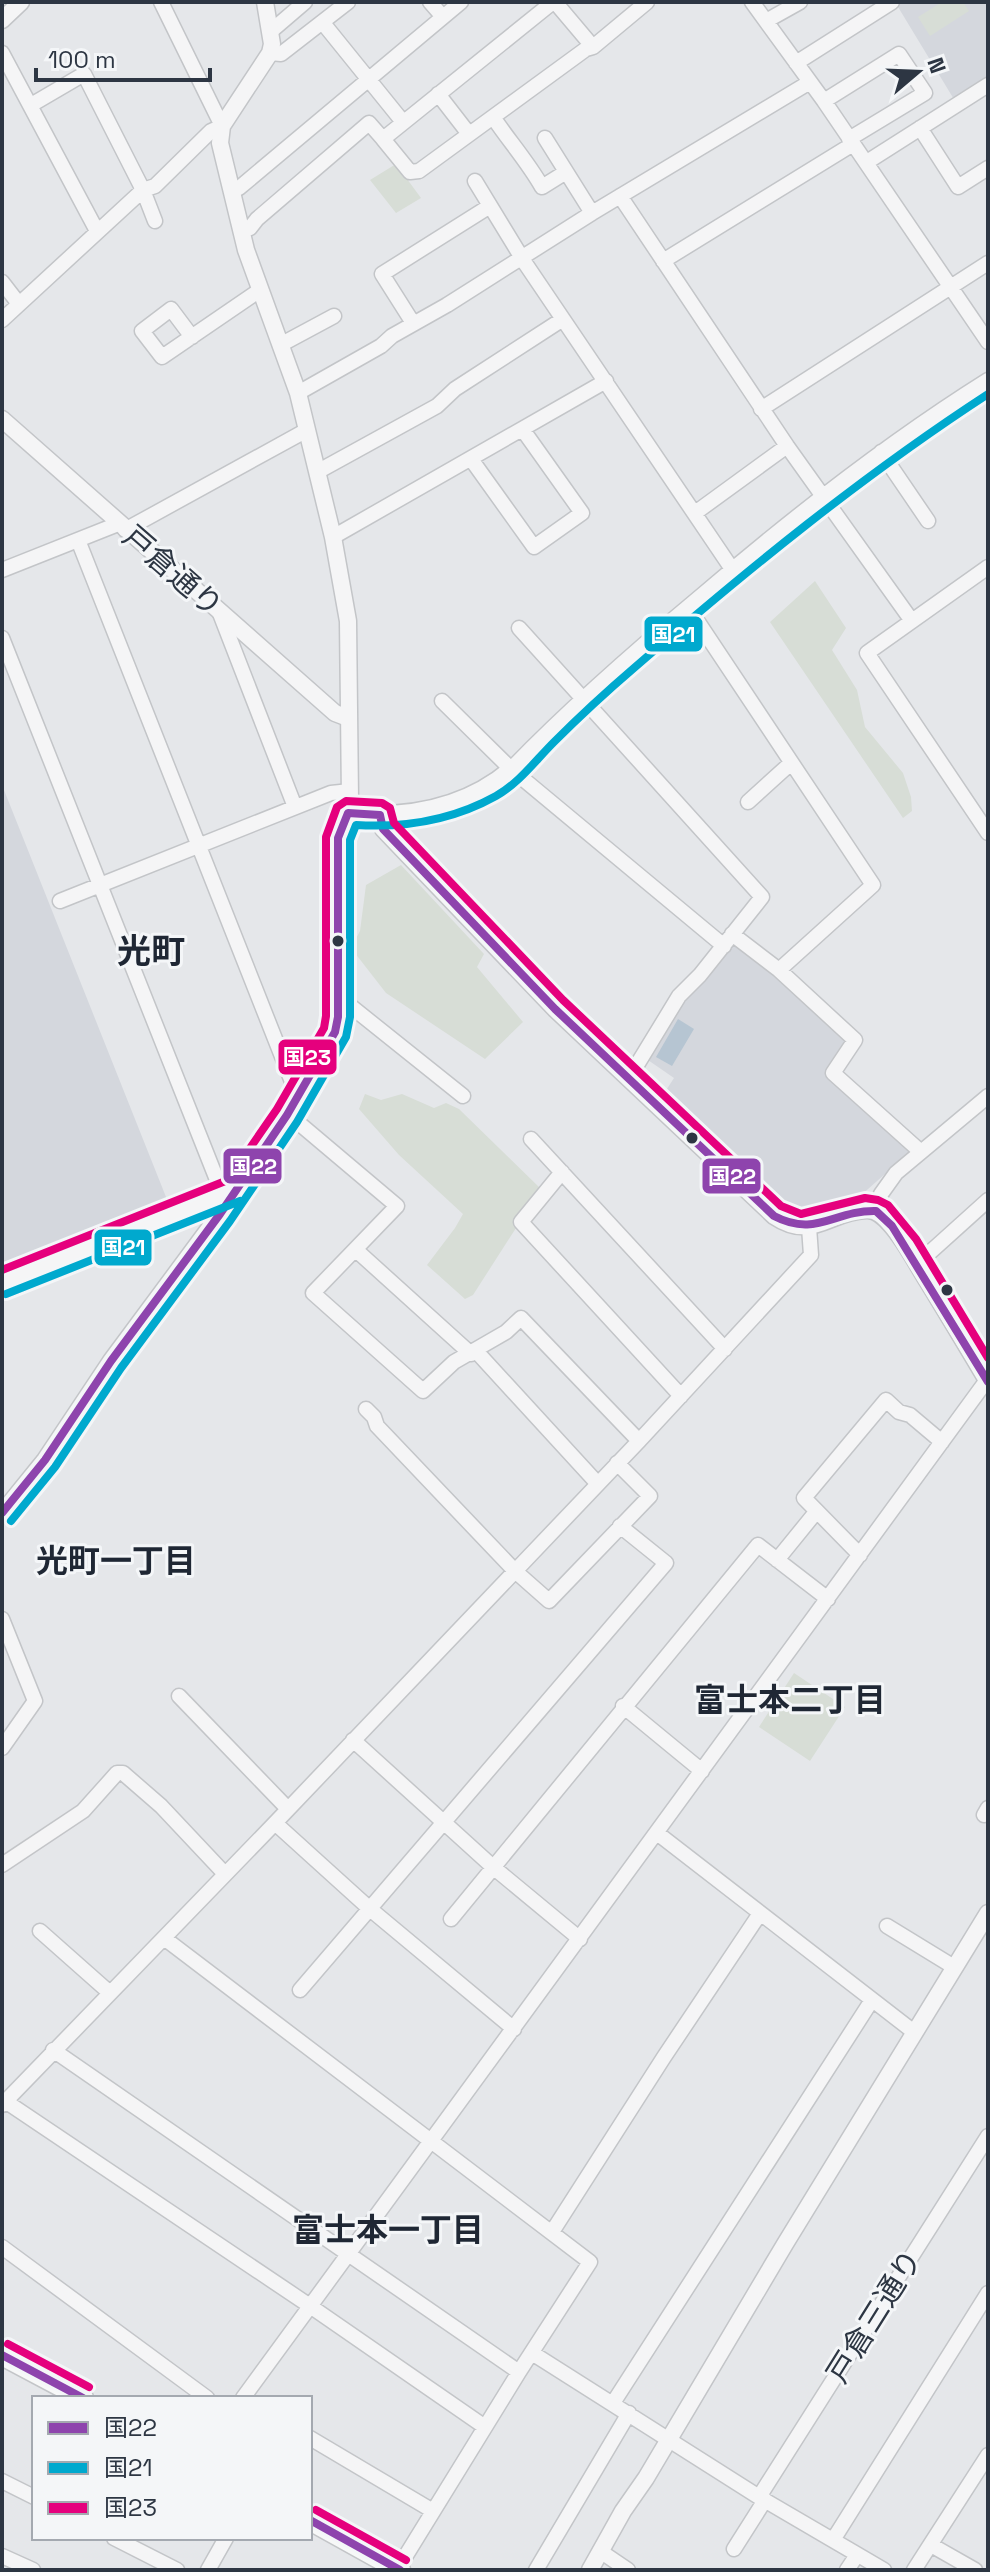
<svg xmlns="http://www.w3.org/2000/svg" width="990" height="2572" font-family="'Space Grotesk','Noto Sans JP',sans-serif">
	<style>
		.built { fill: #d4d7dd }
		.green { fill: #d7ddd6 }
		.water { fill: #b6c5d2 }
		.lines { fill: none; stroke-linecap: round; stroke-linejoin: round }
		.minor-casing { stroke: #c3c5c8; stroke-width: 17 }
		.tertiary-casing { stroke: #c3c5c8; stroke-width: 19 }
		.secondary-casing { stroke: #c3c5c8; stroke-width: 23 }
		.minor { stroke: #f5f5f6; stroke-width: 14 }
		.tertiary { stroke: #f5f5f6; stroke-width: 16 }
		.secondary { stroke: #f7f8f8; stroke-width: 20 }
		.bus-1-casing { stroke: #f4f6f8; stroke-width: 14 }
		.bus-2-casing { stroke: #f4f6f8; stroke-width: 14 }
		.bus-3-casing { stroke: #f4f6f8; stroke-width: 14 }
		.bus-1 { stroke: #8e44ad; stroke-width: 8 }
		.bus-2 { stroke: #00a9ce; stroke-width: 8 }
		.bus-3 { stroke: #e5007d; stroke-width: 8 }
		.bus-dot { fill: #2d3643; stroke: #f4f6f8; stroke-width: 3 }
		.labels { text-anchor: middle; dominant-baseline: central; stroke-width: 6; stroke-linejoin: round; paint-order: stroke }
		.street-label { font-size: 30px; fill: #2d3643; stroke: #f4f6f8 }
		.neighbourhood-label { font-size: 32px; font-weight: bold; fill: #1f2734; stroke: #f4f6f8 }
		.quarter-label { font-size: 34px; font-weight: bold; fill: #1f2734; stroke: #f4f6f8 }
		.line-badge { stroke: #f4f6f8; stroke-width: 3 }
		.badge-label { font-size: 22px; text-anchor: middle; font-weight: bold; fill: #fff }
	</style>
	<rect width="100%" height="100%" fill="#e5e7ea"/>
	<path class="built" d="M895,2H988V80L955,101Z
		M2,785L170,1207L2,1274Z
		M736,942L850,1039L826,1073L911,1151L859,1197L822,1214L793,1216L770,1203L663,1095L674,1078L645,1058L684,999Z"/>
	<path class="green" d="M942,2H963L969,11L930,36L918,17Z
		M396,164L421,198L396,213L370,180Z
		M815,581L846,628L832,650L857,690L865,727L903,773L911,797L912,811L903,818L770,622Z
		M401,865L484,954L477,967L523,1022L485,1059L386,993L351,948L360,931L366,885Z
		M365,1094L381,1100L402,1094L434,1108L446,1103L459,1109L541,1189L473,1295L465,1299L427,1265L455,1228L463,1214L399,1155L359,1109Z
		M794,1673L845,1707L810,1761L759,1727Z"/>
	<path class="water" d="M678,1019L694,1029L672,1066L656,1057Z"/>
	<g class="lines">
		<defs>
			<path id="minor" d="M430,2L443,17
				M553,2L383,139L410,172L419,171L586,49L593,47L647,2
				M555,2L593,47
				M752,2L824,101L988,342
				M766,21L800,2
				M323,23L403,122
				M270,32L305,2
				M2,53L97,231
				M270,53L281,54L348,2
				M796,63L892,2
				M438,94L469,134
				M824,101L899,54L925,93L849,139
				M31,105L84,74L143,190L155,221
				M493,117C509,141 528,162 542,187L566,172
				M920,128L958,187L988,168
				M545,138L592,213
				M867,162L988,85
				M475,181L525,263L732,569
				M232,190L239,188L461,2
				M620,196L787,446L912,621
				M241,231L250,228L257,219L369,123L383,139
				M663,261L853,144
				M2,282L19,304
				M2,320L143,190L155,186L211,131L222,126L161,2
				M413,323L382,274L490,206
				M192,337L171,309L142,331L162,357L260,290
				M280,345L334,316
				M298,393L381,346L392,336L447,305L592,213L810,82
				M761,409L988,263
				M881,452L928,521
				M471,459L534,547L582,513L523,430
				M317,472L437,406L455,389L563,319
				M695,513L787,446
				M125,530L307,430
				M333,537L606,381
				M78,540L298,1097
				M988,567L867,653L988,833
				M2,570L118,524
				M688,607L873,885L779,970
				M219,611L295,807
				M519,628L762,897L700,975L679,996L629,1078
				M2,638L223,1195
				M442,701L511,769L724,946
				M511,769C571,707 635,651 701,596C792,518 886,444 988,380
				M748,802L791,763
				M60,901L331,793L350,791
				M732,934L779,970L855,1040L833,1073L921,1152
				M338,996L463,1096
				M288,1114L397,1206L313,1293L423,1391L454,1362L506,1332L521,1318L639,1441
				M531,1139L725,1349
				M562,1172L521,1222L681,1396
				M876,1211L881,1194L896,1173L988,1096
				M356,1250L471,1354
				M917,1264L988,1200
				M476,1351L598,1484
				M366,1409L374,1417L377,1426L515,1571L549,1601L650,1496L617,1463
				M860,1555L804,1498L886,1400L899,1412L910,1415L942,1442
				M777,1560L816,1512
				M2,1619L35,1701L2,1748
				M179,1696L288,1809
				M623,1706L702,1771
				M353,1740L493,1867L580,1939
				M984,1815L988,1808
				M275,1823L370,1909L514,2029
				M657,1833L914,2032
				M2,1865L83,1811L117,1773H123L161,1806L225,1874
				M451,1919L758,1545L828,1599
				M887,1926L954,1967
				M40,1931L110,1993
				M164,1938L590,2262L519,2372L397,2570
				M300,1990L666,1563L620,1526
				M53,2050L519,2372
				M5,2101L310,2306L485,2427
				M2,2105L275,1823L639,1441L811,1255L809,1227
				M552,2232L664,2057L759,1915
				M2,2247L207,2398
				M532,2353L759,2497L884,2570
				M243,2398L987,1380
				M613,2403L872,2000
				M310,2438L433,2511
				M2,2481L34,2497
				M759,2497L988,2136
				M114,2538L177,2570
				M833,2540L988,2293
				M931,2545L975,2570
				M734,2549L765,2500
				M600,2551L628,2570
				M2,2556L33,2570
				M208,2570L226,2538
				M536,2570L629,2413
				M847,2570L857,2555
				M914,2570L988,2455"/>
			<path id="tertiary" d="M2,20L21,2
				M2,419L335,713L348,718
				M348,813C407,818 465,808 511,769
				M380,815L383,829L555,1009L774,1216C813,1242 829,1211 866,1210C877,1209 885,1218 891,1225C906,1242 916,1263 928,1282C948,1315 968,1348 988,1382
				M2,1283L236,1190
				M2,1513L45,1460L111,1361L220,1214L311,1077L335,1032L338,1017V838L350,799L348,621L333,537L298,393L246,250L220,143L222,126L270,53L272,44L265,2
				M590,2570L623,2511L646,2478L785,2244L988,1913"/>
			<path id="secondary" d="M2,2355L83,2398
				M310,2520L400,2570"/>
		</defs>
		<use href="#minor" class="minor-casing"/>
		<use href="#tertiary" class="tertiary-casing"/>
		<use href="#secondary" class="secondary-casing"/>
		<use href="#minor" class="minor"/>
		<use href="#tertiary" class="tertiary"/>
		<use href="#secondary" class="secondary"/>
		<defs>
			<path id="bus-1" d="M2,1513L45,1460L111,1361L220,1214L287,1115L335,1032L338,1017V838L348,813L380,815L383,829L555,1009L774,1216C816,1238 834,1210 876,1211L892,1226L988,1382
				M2,2355L83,2398
				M310,2520L400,2570"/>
			<path id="bus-2" d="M6,1294L240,1201
				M11,1521L55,1467L121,1368L230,1221L297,1122L346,1037L350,1017V840L356,825C405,828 453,820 496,796C519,783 535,761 554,742C579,717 606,692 634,668C747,570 862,476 988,394"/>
			<path id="bus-3" d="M2,1270L228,1180L277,1109L324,1028L326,1016V837L337,807L346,801L382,803L390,808L394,823L563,1000L781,1206L801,1214L865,1198L878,1200L888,1205L916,1239L988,1358
				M8,2344L89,2387
				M316,2510L406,2560"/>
		</defs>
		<use href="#bus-1" class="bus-1-casing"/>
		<use href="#bus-2" class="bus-2-casing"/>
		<use href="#bus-3" class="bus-3-casing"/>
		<use href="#bus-1" class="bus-1"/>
		<use href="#bus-2" class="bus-2"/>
		<use href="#bus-3" class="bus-3"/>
	</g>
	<g class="bus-dot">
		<circle cx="338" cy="941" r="7"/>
		<circle cx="692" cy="1138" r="7"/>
		<circle cx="947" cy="1290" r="7"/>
	</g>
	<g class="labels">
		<g class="street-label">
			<text transform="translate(173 571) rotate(41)">戸倉通り</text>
			<text transform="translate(874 2316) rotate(-58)">戸倉三通り</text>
		</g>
		<g class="neighbourhood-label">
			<text x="116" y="1561">光町一丁目</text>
			<text x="790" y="1700">富士本二丁目</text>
			<text x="388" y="2230">富士本一丁目</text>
		</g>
		<g class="quarter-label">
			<text x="151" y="951">光町</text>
		</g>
	</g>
	<g class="line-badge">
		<rect x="643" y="615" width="61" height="38" rx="8" fill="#00a9ce"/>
		<rect x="277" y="1038" width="61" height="38" rx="8" fill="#e5007d"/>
		<rect x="222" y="1147" width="61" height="38" rx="8" fill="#8e44ad"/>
		<rect x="701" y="1157" width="61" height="38" rx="8" fill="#8e44ad"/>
		<rect x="93" y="1228" width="60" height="39" rx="8" fill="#00a9ce"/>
	</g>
	<g class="badge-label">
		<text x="673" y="642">国21</text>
		<text x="307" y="1065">国23</text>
		<text x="253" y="1174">国22</text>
		<text x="732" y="1184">国22</text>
		<text x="123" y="1255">国21</text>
	</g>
	<rect width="990" height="2572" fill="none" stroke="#2d3643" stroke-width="8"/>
	<rect x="32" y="2396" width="280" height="144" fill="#f4f6f8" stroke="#a4a9b0" stroke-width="2"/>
	<rect x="48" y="2422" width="40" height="12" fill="#8e44ad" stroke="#a4a9b0" stroke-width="2"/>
	<text x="104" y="2436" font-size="24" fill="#2d3643">国22</text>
	<rect x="48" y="2462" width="40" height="12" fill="#00a9ce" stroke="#a4a9b0" stroke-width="2"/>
	<text x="104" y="2476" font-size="24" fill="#2d3643">国21</text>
	<rect x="48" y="2502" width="40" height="12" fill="#e5007d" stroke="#a4a9b0" stroke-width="2"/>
	<text x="104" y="2516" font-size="24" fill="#2d3643">国23</text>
	<g transform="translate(918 72) rotate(71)" stroke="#f4f6f8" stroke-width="6" paint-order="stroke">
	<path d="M0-6L14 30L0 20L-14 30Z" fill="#2d3643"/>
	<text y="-12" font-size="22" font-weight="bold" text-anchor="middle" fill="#2d3643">N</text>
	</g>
	<path d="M36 68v12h174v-12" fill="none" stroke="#2d3643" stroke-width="4"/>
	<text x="48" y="68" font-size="24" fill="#2d3643" stroke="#f4f6f8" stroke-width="6" paint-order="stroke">100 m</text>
</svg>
